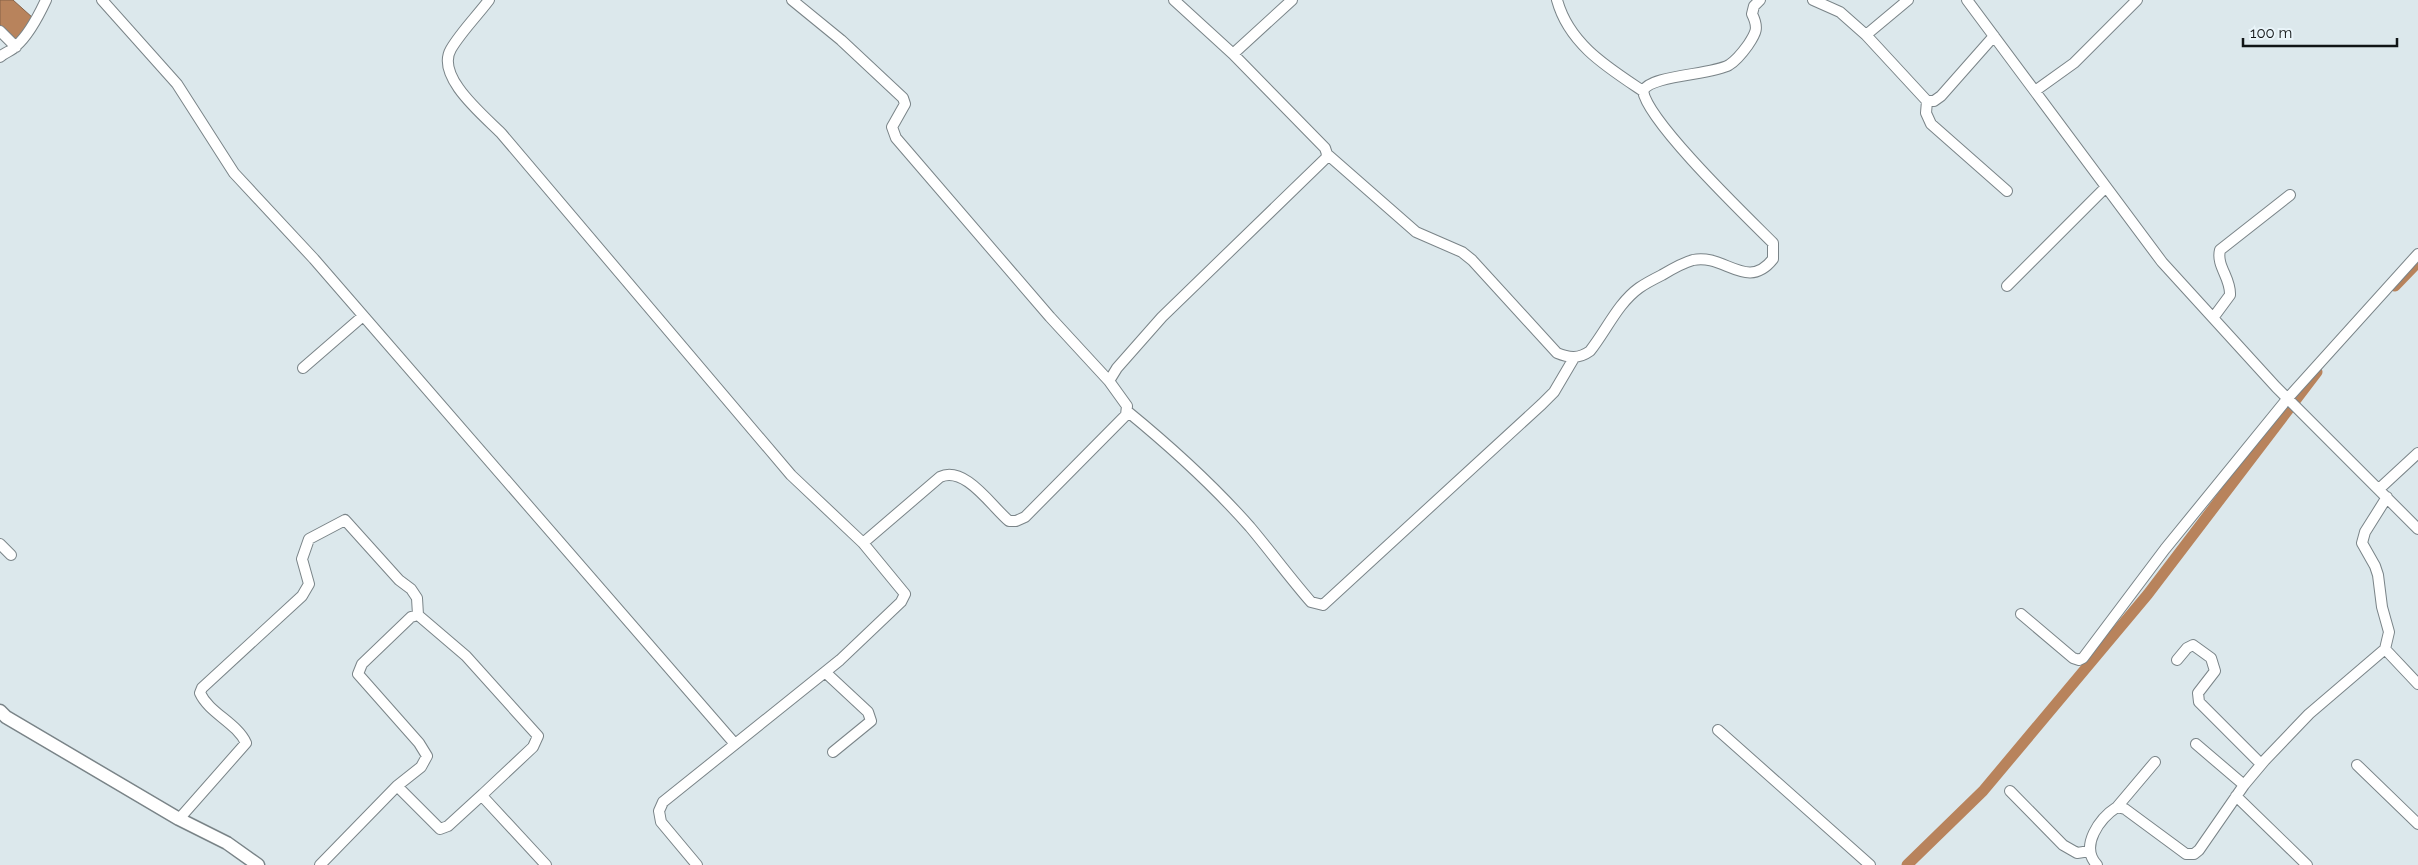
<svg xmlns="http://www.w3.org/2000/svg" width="2418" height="865" font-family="Raleway,sans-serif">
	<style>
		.water { fill: #b8835c; stroke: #866247 }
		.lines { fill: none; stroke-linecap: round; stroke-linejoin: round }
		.canal { stroke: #b8835c; stroke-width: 11 }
		.minor-casing { stroke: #7a8488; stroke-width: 12 }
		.tertiary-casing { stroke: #7a8488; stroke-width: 15 }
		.minor { stroke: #fff; stroke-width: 10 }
		.tertiary { stroke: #fff; stroke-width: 12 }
	</style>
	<rect width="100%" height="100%" fill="#dce8ec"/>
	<path class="water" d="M0,0H13L33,18L15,42L0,27Z"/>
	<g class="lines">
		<path class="canal" d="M2395,286L2418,262
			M1907,865L1983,791L2148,594L2317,372"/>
		<defs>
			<path id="minor" d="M102,0L177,84L234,173L314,259L735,744
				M489,0C477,16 461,32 451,49C435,76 483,115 501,133L791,475L863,543L905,594L901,602L840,660L663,802L659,811L661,822L697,865
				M792,0L841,40L903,98L905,104L892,127L896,138L1050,317L1109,381
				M1174,0L1233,54
				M1557,0C1569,44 1607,67 1643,91
				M1813,0L1840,12L1866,35L1927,101H1934L1941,96L1994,36
				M1967,0L2162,262L2276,387L2418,529
				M0,31L16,47
				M1866,35L1908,0
				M0,57C5,52 12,51 16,46C29,35 39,15 46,0
				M2035,91L2074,63L2137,0
				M1927,101L1926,113L1931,124L2007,191
				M1327,154L1416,232L1462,252L1472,260L1557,353C1569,358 1579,359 1590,351C1606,331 1618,303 1639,288C1646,283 1654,279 1662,275C1672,269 1682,263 1693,260C1724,253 1747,292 1773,259V243C1746,216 1648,122 1643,91C1650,75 1712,75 1729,65C1737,60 1743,52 1748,45C1756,33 1759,28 1752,14L1754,6L1760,0
				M2007,286L2106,187
				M2213,318L2230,295C2231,278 2216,266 2220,250L2290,195
				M303,368L363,316
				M1127,411C1171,447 1213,485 1250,527C1271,552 1290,578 1311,602L1323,605L1542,404L1554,392L1574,358
				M2379,489L2418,453
				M863,543L940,477C965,465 992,507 1009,521H1016L1025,517L1126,415L1127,406L1109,381L1117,368L1162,317L1326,158L1327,154L1325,148L1233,54L1292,0
				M0,544L11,555
				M2021,614L2073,658L2079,660L2083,658L2165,549L2288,398L2418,254
				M418,615L466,656L538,736L533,747L483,794
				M2385,649L2418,684
				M2177,660L2187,648L2193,645L2211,658L2215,671L2198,693L2199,702L2261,764
				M825,672L868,712L871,721L833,752
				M1718,730L1870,865
				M2196,744L2244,785
				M2357,765L2418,824
				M397,786L440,829L448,826L483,794L484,798L546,865
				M2010,791L2063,845L2077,853L2090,851
				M2236,796L2307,865
				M2117,807L2155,762
				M179,819L246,743C237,723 209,713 200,693L202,688L302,596L309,584L302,559L309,539L345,520L399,580L411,589L417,598L418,615L411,617L362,664L358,674L419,743L427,756L421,767L397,786L320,865
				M2097,865C2079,846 2100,818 2117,807L2125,809L2186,854H2194L2199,850L2244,785L2265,760L2309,714L2385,649L2389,632L2382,607L2378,575L2375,566L2362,543L2365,532L2387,497"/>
			<path id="tertiary" d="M0,711L6,717L179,819L227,843L258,865"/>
		</defs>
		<use href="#minor" class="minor-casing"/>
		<use href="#tertiary" class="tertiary-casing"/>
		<use href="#minor" class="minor"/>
		<use href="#tertiary" class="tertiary"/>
	</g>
	<path d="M2243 38v8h154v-8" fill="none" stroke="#111516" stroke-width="2.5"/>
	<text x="2250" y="38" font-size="15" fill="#111516" stroke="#eaf5fa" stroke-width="4" paint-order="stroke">100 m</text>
</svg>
